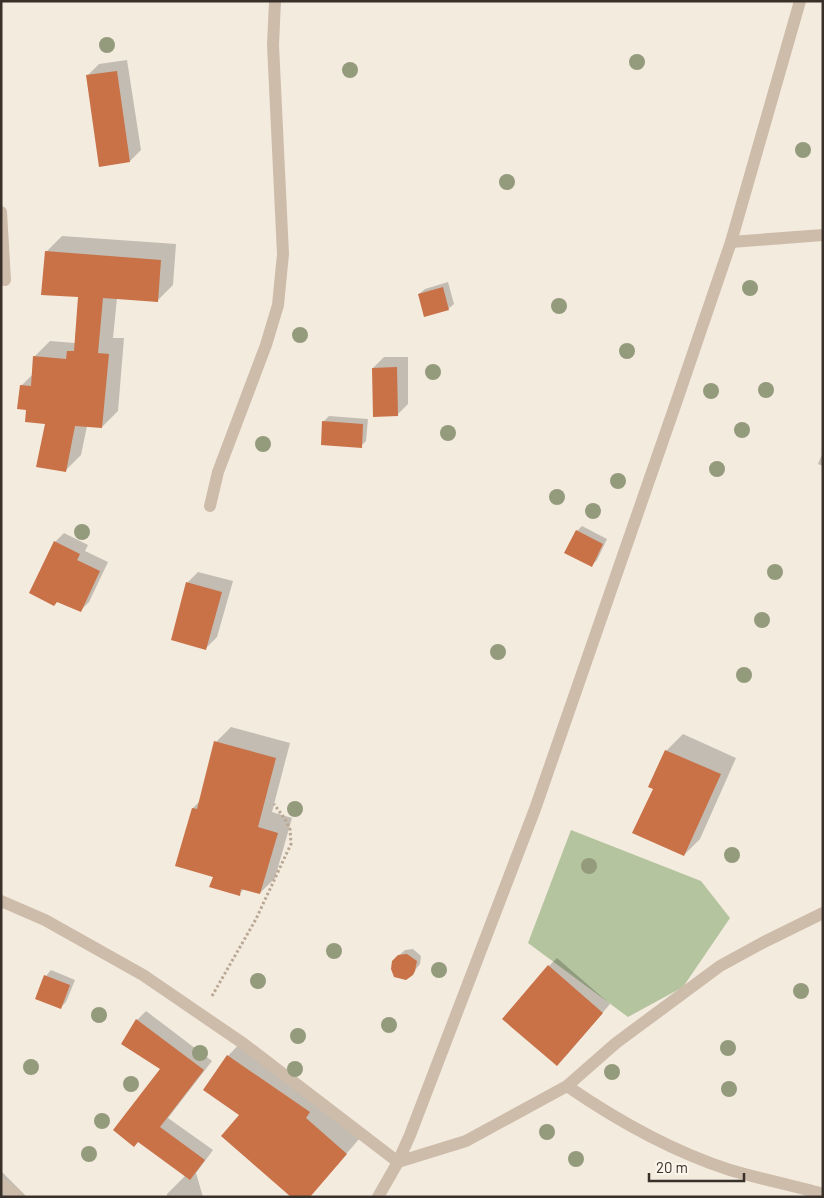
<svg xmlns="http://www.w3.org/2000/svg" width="824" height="1198" font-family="Barlow,sans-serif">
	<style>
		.green { fill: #b4c49e }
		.shadow { fill: #0003 }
		.building { fill: #c97147 }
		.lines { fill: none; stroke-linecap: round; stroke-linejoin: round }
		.path { stroke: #b9a794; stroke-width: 3; stroke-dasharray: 2.5 2.5; stroke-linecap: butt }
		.lane { stroke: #cdbcaa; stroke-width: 12 }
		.street { stroke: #cdbcaa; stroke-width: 12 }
		.tree { fill: #949b7d }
	</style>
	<rect width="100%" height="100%" fill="#f4ebdf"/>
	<path class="green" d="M571,830L701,881L730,918L683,987L628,1017L528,943Z"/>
	<path class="shadow" d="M127,60L141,150L130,161L87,76L99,64Z
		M62,236L176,244L173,285L157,301L117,298L113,338H124L118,411L102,427L87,426L81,455L65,471L46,422L27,409L21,386L33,374L34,357L50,341L75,343L79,296L46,252Z
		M448,282L454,304L448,309L419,294L425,289Z
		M384,357H408V404L397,415L373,368Z
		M329,416L368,419L366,441L361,446L324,421Z
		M823,452V466L818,464Z
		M582,526L607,539L597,560L592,565L577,531Z
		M64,533L88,545L85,551L108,562L89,602L80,611L55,542Z
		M198,572L233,581L217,637L206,648L187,583Z
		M231,727L290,743L272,812L292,818L275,878L260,893L245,888L239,894L214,877L177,865L193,808L200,801L216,742Z
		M683,734L736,758L700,839L684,855L655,789L666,751Z
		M413,949L421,956L420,964L412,974L393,961L405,950Z
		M557,958L610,1004L565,1057L549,966Z
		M51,970L75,980L66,1002L61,1007L46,976Z
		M146,1011L212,1061L168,1118L213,1150L196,1173L203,1197H167V1194L186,1175L138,1141L162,1069L122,1043L137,1020Z
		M242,1041L360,1138L309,1197L241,1115L228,1056Z
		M1,1171L27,1197H1Z"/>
	<path class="building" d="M117,71L130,162L99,167L86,75Z
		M45,251L161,260L158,302L103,298L98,353L109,354L102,428L75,426L66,472L36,467L45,424L25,422L26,410L17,409L20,385L31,386L33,356L66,359L67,351H74L78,297L41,295Z
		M443,287L449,310L424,317L418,294Z
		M397,367L398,416L373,417L372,368Z
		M322,421L363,424L362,448L321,445Z
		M576,530L603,544L592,567L564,553Z
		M54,541L80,554L77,560L100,571L81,612L57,602L54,606L29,593Z
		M186,582L222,592L206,650L171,640Z
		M214,741L276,758L258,827L278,833L260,894L241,889L240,896L209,887L213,877L175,866L192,808L197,809Z
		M665,750L721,774L684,856L632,833L653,789L648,787Z
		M407,954L417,961L415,971L413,975L406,980L394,977L391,969L392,961L398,955Z
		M548,965L603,1013L557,1066L502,1019Z
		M44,975L70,985L61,1009L35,999Z
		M136,1019L204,1070L160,1127L205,1160L190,1180L138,1142L134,1147L113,1130L160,1069L121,1044Z
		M227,1055L310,1112L306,1118L347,1154L310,1197H291L221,1136L239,1115L203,1090Z"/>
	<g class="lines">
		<path class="path" d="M212,996L256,919L291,844L290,829L285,819L274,804"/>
		<path class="lane" d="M731,242L823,235
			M1,1184L18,1197"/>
		<path class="street" d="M1,212L5,280
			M210,506L218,472L266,345L278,305L283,254L273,45L275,1
			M1,901L45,920L143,975L244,1044L398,1162L466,1141L567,1086C615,1119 674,1152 730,1170C760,1179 792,1185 823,1194
			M567,1086L616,1043L720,966L764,942L823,913
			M378,1197L398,1162L410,1135L535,809L677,400L731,242L800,1"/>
	</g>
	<g class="tree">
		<circle cx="107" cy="45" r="8"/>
		<circle cx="637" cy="62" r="8"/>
		<circle cx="350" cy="70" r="8"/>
		<circle cx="803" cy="150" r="8"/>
		<circle cx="507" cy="182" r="8"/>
		<circle cx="750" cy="288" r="8"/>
		<circle cx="559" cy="306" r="8"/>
		<circle cx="300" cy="335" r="8"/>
		<circle cx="627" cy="351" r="8"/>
		<circle cx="433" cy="372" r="8"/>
		<circle cx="766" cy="390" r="8"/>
		<circle cx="711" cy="391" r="8"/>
		<circle cx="742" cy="430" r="8"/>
		<circle cx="448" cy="433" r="8"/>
		<circle cx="263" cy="444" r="8"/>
		<circle cx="717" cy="469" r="8"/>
		<circle cx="618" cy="481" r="8"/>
		<circle cx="557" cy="497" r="8"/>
		<circle cx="593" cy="511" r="8"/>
		<circle cx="82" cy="532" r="8"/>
		<circle cx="775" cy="572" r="8"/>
		<circle cx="762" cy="620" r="8"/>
		<circle cx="498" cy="652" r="8"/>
		<circle cx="744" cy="675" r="8"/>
		<circle cx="295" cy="809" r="8"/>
		<circle cx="732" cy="855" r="8"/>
		<circle cx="589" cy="866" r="8"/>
		<circle cx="334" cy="951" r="8"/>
		<circle cx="439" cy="970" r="8"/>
		<circle cx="258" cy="981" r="8"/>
		<circle cx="801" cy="991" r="8"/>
		<circle cx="99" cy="1015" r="8"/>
		<circle cx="389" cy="1025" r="8"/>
		<circle cx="298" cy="1036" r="8"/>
		<circle cx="728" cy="1048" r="8"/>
		<circle cx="200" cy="1053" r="8"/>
		<circle cx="31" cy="1067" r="8"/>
		<circle cx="295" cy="1069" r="8"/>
		<circle cx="612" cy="1072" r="8"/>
		<circle cx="131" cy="1084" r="8"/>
		<circle cx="729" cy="1089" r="8"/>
		<circle cx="102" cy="1121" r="8"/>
		<circle cx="547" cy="1132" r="8"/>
		<circle cx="89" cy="1154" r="8"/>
		<circle cx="576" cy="1159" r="8"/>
	</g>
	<rect width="824" height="1198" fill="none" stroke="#3a302a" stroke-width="5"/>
	<path d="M649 1173v8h95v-8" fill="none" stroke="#3a302a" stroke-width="2.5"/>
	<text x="656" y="1173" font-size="15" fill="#3a302a" stroke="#fbf5ec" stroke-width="4" paint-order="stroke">20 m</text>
</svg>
